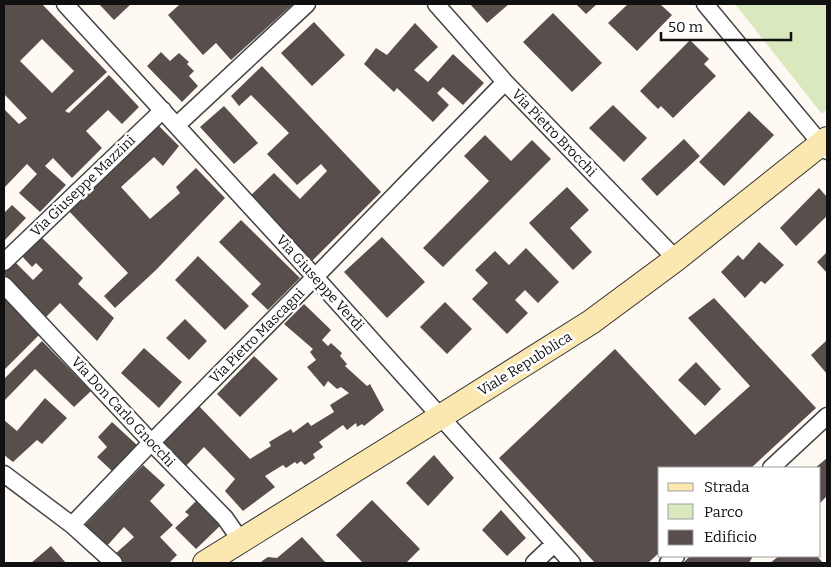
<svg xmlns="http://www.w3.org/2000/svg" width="831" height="567" font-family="Bitter,serif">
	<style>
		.green { fill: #dae8bd }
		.building { fill: #584f4c; fill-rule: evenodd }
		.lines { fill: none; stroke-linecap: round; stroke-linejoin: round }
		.street-casing { stroke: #434343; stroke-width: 19 }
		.secondary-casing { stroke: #323232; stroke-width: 26 }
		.street { stroke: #fff; stroke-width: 16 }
		.secondary { stroke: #fbe8b1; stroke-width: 24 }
		.labels { text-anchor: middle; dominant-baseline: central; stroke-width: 5; stroke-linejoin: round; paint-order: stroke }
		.street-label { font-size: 14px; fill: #101010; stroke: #fff }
	</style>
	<rect width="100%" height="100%" fill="#fefaf3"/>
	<path class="green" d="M735,4H827V109L822,114Z"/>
	<path class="building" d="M4,4H42L107,72L65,111L69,113L109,75L139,107L122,124L108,110L86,131L102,148L72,178L53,158L45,166L66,185L40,212L19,193L37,174L27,164L4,188V109L19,124L27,118L4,94ZM42,39L74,71L52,93L20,61Z
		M99,4H131L114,20Z
		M180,4H293L231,60L216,43L203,55L168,15Z
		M470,4H509L487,23Z
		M576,4H597L586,14Z
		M628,4H660L672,15L637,51L608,23Z
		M553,13L602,63L572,92L523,42Z
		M314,22L345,55L312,86L281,53Z
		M415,23L438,47L414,70L428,82L453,54L484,83L463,105L443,87L437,93L449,105L433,122L397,88L394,92L364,64L376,48L387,55Z
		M690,40L709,59L704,64L716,76L673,118L661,106L658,109L640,91Z
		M161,52L170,61L179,53L189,62L187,64L194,71L189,76L198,86L182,102L147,66Z
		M262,66L381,192L312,261L250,196L274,173L300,199L327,171L321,164L297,185L267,154L289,133L251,95L239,106L231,96Z
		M613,105L647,138L624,162L589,128Z
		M224,106L258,143L234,164L200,127Z
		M749,111L774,135L724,186L699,162Z
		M156,123L179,146L163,166L154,157L121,187L150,219L180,193L176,187L196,168L225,198L156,270L115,308L104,296L128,273L66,208Z
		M485,135L511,161L532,140L551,159L443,267L423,248L489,181L464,156Z
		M684,139L700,156L657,196L641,179Z
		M567,187L589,210L570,228L592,252L573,270L529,223Z
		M819,188L827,197V216L796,246L780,228Z
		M12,205L26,218L4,241V213Z
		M241,220L300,278L268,310L251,294L261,284L219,242Z
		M39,235L83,278L78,284L114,318L97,341L60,303L46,317L4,274V271L14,261L33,280L43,270L36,263L32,267L20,254Z
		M382,237L425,282L387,318L344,272Z
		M759,242L784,265L765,284L761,281L745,298L721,272L738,255L743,260Z
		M526,248L559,282L538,303L525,290L515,300L528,313L507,334L472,299L488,283L475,270L495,251L509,265Z
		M827,252V273L817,262Z
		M198,256L249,306L225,330L175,280Z
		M4,298L40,334L4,370Z
		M714,298L816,408L751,468H660V552L648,563H595L499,458L615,349L695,435L750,386L688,318Z
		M445,302L472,329L447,354L420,327Z
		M304,304L331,330L322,340L328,346L331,343L342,353L340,356L347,364L345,366L367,386L370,384L384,410L364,426L362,424L357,427L356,423L347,430L343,425L319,442L323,447L313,454L315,458L305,465L301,461L297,464L295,462L286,468L283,465L265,476L275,487L243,511L225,491L235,479L204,447L185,467L161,444L198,405L250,459L271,446L269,442L291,429L293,433L308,422L311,426L334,412L330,405L349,393L341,387L337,389L328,381L324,387L307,367L316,360L310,352L313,349L284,324Z
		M185,319L207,341L189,360L166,338Z
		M827,340V374L811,355Z
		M42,341L91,391L74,407L35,369L4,401V379Z
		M144,348L182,382L159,408L121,373Z
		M254,356L278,379L240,417L217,394Z
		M696,362L721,389L705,406L678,380Z
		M45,398L67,418L42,444L37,440L13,462L4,455V420L17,431Z
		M112,422L137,445L112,471L97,457L107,447L98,437Z
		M434,455L454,478L428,506L406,483Z
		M827,458V496L820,503V468H815Z
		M143,465L165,485L150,501L173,525L160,537L177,555L169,563H122L114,555L134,537L124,527L106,547L84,526Z
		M197,500L221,525L196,549L175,528L189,515L185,512Z
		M372,500L420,549L406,563H363L336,535Z
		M501,510L526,538L507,556L482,530Z
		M302,537L326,563H261L262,561L268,557L277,558Z
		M51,546L66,563H31Z
		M690,556H753L749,563H686L684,562Z
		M779,556H817L823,563H770Z"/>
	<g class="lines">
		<defs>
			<path id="street" d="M65,4L315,277L572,563
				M436,4L505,82L676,259
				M705,4L827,151
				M177,125L307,4
				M4,262L163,110
				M4,285L151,442L225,518L241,541
				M771,468L827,416
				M4,474L72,525L114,563
				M72,525L146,448L315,277L505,82
				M534,563L554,544
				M668,563L676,556"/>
			<path id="secondary" d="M205,563L440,417L591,322L676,259L827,139"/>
		</defs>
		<use href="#street" class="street-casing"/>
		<use href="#secondary" class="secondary-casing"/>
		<use href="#street" class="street"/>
		<use href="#secondary" class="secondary"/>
	</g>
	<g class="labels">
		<g class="street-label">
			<text transform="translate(554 133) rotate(46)">Via Pietro Brocchi</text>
			<text transform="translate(83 186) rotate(-44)">Via Giuseppe Mazzini</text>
			<text transform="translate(320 283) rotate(48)">Via Giuseppe Verdi</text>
			<text transform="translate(257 336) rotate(-45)">Via Pietro Mascagni</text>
			<text transform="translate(525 364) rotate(-32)">Viale Repubblica</text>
			<text transform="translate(123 412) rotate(47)">Via Don Carlo Gnocchi</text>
		</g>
	</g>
	<rect width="831" height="567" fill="none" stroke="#101010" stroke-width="10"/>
	<rect x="658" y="467" width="162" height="90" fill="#ffffff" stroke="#9f9f9f"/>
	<rect x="668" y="483" width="25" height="8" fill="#fbe8b1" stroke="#9f9f9f"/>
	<text x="704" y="492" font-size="15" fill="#101010">Strada</text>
	<rect x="668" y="504" width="25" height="15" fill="#dae8bd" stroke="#9f9f9f"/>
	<text x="704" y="517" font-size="15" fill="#101010">Parco</text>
	<rect x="668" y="530" width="25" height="15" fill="#584f4c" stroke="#9f9f9f"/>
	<text x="704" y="542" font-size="15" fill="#101010">Edificio</text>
	<path d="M661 32v8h130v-8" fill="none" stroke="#101010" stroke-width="2.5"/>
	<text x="668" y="32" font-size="15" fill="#101010" stroke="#ffffff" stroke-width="4" paint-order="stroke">50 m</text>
</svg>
